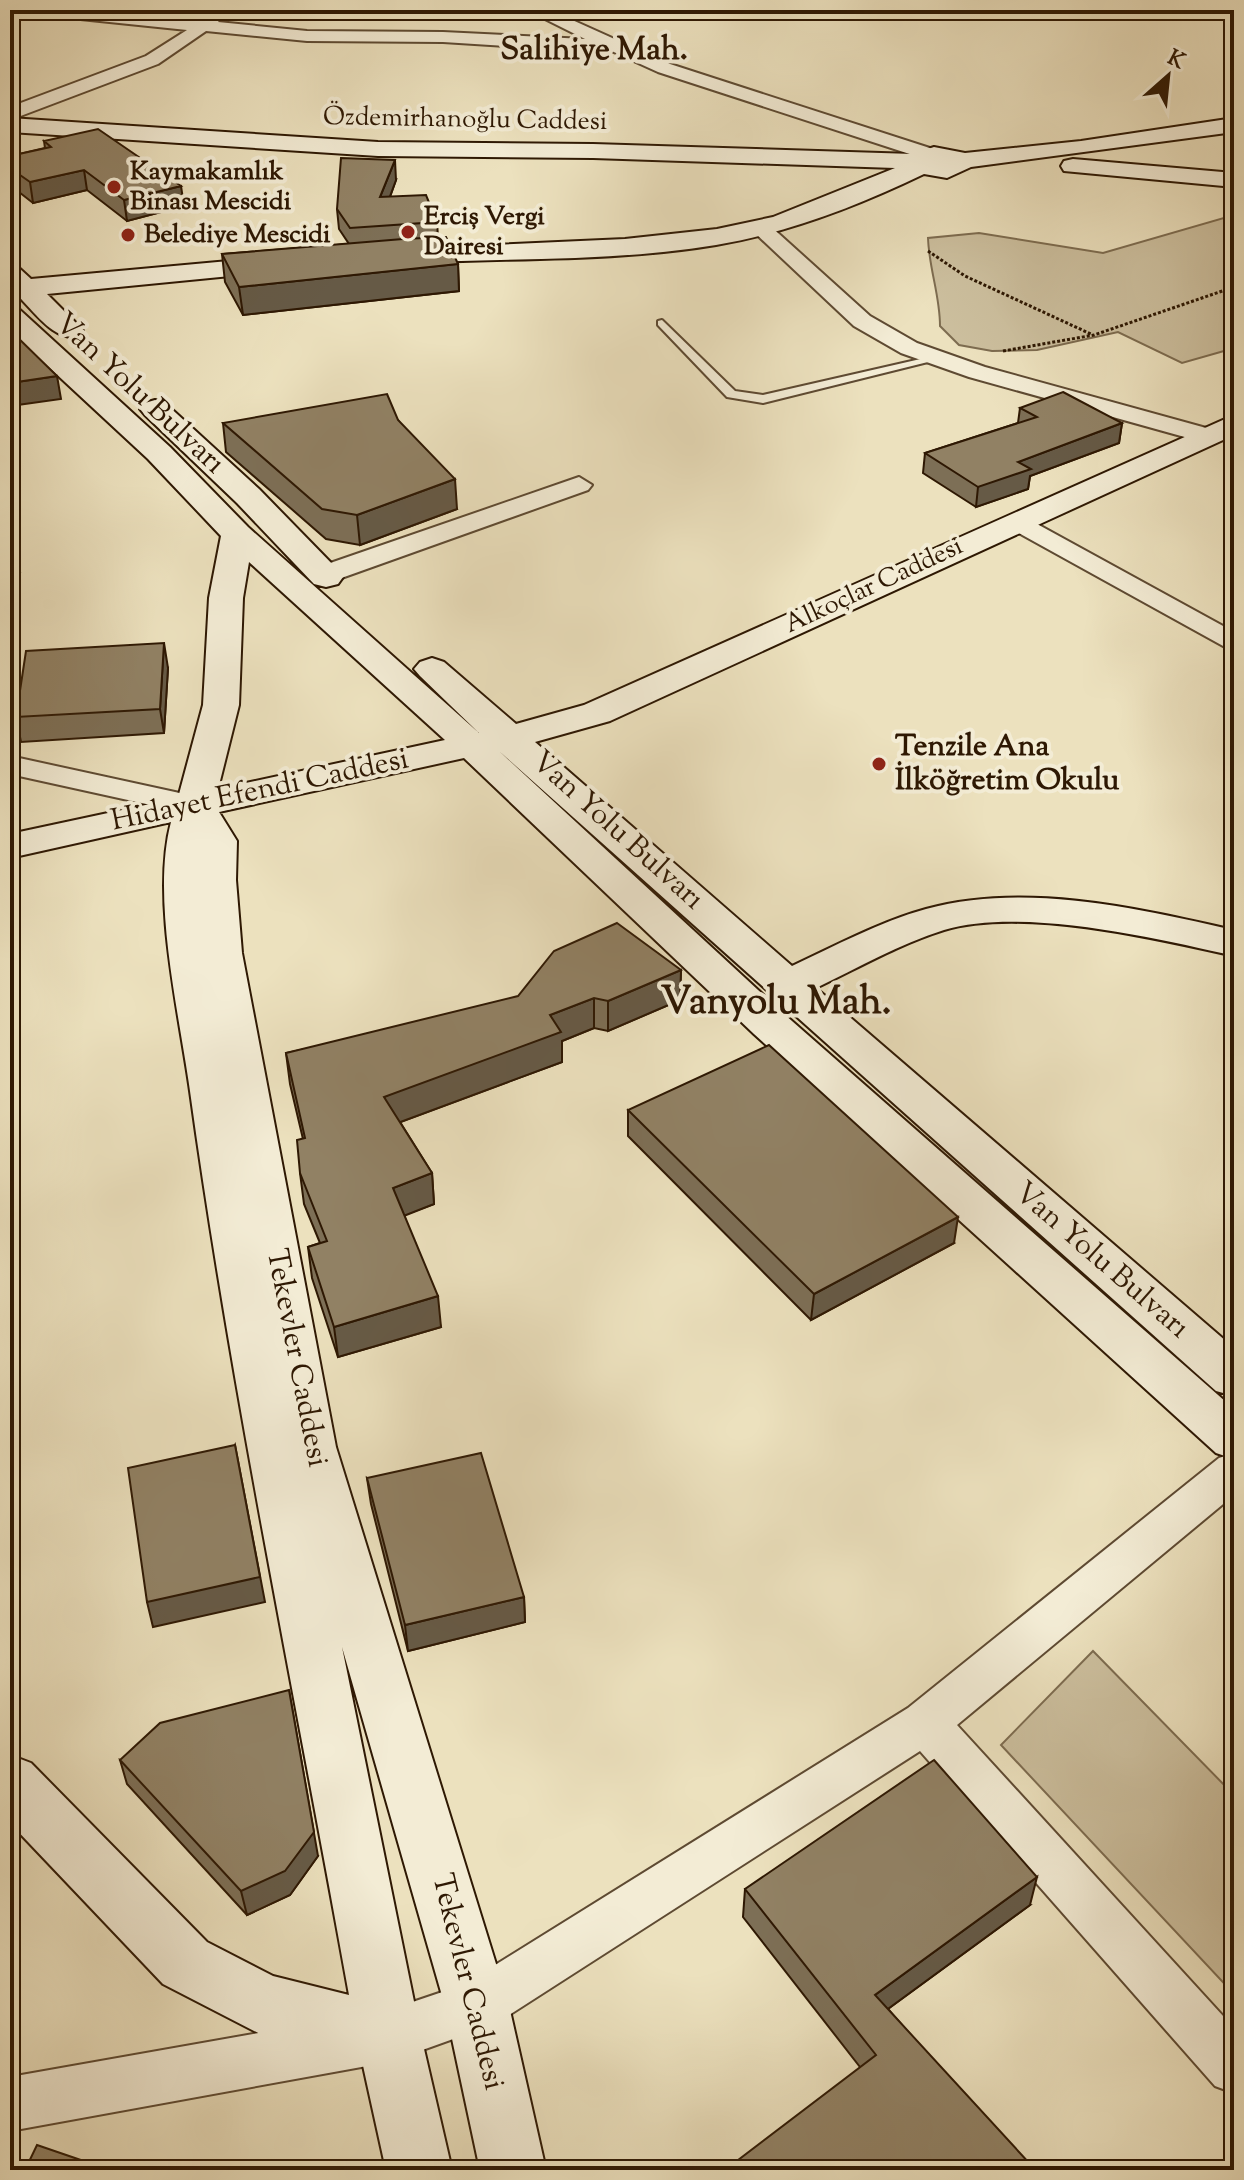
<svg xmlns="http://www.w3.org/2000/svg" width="1244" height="2180" font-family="'Sorts Mill Goudy',serif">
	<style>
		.green { fill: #ccbf9e; stroke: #7d6c50; stroke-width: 2 }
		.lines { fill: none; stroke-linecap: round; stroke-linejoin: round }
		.lane-casing { stroke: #5e4a32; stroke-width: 4 }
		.street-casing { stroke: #5e4a32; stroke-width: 4 }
		.secondary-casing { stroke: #2e1803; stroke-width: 4 }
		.path { stroke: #2e1803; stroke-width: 3; stroke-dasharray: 3 2; stroke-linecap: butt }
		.lane { fill: #f3ecd5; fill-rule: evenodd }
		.street { fill: #f3ecd5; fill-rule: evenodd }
		.secondary { fill: #f3ecd5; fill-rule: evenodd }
		.wall { fill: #7d6f56; stroke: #2e1803; stroke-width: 2 }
		.shaded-wall { fill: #665a46; stroke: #2e1803; stroke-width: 2 }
		.building { fill: #918164; stroke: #2e1803; stroke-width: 2 }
		.poi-dot { fill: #8f2418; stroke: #f3ecd5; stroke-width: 3 }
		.labels { text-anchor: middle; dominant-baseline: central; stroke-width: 8; stroke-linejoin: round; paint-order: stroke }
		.far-street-label { font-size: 26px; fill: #2e1803; stroke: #f3ecd5 }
		.far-poi-label { font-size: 26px; font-weight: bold; fill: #2e1803; stroke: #f3ecd5; text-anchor: start }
		.street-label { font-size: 30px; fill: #2e1803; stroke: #f3ecd5 }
		.poi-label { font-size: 30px; font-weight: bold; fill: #2e1803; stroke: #f3ecd5; text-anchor: start }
		.far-district-label { font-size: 32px; font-weight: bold; fill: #2e1803; stroke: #f3ecd5 }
		.district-label { font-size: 38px; font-weight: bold; fill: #2e1803; stroke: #f3ecd5 }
	</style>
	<rect width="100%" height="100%" fill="#ece1be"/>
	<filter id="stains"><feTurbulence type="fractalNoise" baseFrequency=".0025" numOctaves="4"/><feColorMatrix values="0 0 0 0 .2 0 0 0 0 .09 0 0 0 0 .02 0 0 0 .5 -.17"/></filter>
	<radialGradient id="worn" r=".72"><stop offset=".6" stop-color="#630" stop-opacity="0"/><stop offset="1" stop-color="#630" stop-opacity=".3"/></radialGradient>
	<path class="green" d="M1234,215V348L1231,349L1182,363L1118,332L1037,350L992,351L959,345L940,326C940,295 929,269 928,238L979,233L1103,253Z
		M1093,1651L1234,1795V1994L1001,1745Z"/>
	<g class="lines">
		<defs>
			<path id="lane" d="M662,320L735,391L763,395L938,355L944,358L763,403L727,397L658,325V321Z"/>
			<path id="street" d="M10,10H94L199,20L213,12L222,17L218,22L307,31L443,32L585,39L527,10H550L670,64L939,151L942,155L939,159H925L658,72L605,48L566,50L443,42L307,41L206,31L158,64L10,120V107L146,56L187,30L61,17L10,16Z
				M761,222L768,224L870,316L917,343L985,367L1217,431L1220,436L1208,443L1199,441L969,377L901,353L854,326L754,232L750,228L754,224Z
				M579,477L592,485L588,490L333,581H313L309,575L313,569Z
				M1017,513L1234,632V652L1008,527L1004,521Z
				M10,756L207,799L212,806L207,813L196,815L10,774Z
				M1234,1453V1495L957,1725L1234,2028V2093L1215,2086L920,1751L495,2024L389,2062L10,2131V2077L389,2010L463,1985L908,1708L1219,1458Z"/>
			<path id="secondary" d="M10,118L378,142L593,144L913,154L934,147L965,153L1081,141L1234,118V132L971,167L947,178L924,174C860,205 788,233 716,245C609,263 500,257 392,264L383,262L379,256L383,250L625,239L717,229L773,217L895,168L593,158L378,156L10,132Z
				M1073,159L1234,173V187L1064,171L1061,166L1064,161Z
				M284,256L293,258L297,264L293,270L47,294L83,330L79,336C54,342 35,312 18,296L10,297V266L19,268L31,279Z
				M10,308L20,310L170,447L248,527L479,733L420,676L414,669L420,662L432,658L444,662L516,724L584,705L1234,415V435L610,721L535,742L792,966C835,946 879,922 926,909C1025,882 1136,908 1234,930V956C1155,938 1022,907 944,930C899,944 858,968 816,988L1234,1348V1396L1216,1391L499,751L784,1014L1234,1409V1459L1216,1453L754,1034L464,758L219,812L237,841L236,880L242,953L336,1447L509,2006L546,2170H480L445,2006L342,1647L421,2036L452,2170H386L362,2061L264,2036L163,1984L10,1823V1755L31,1763L207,1942L273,1976L349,1995C295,1694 232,1394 190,1091C179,1012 151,898 171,822L10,858V834L178,798L203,705L209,598L221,536L148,459L10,331ZM249,562L445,740L218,789L239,705L243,598Z
				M155,400L165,403L259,489L338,570L343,577L338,584L326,587L314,584L237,503L145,415L140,409L145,403Z"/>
		</defs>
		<use href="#lane" class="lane-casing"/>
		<use href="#street" class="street-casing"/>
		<use href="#secondary" class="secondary-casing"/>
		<path class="path" d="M928,251L965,276L1093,335
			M1003,351L1094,335L1234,287"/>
		<use href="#lane" class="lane"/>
		<use href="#street" class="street"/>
		<use href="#secondary" class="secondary"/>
	</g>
	<path class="wall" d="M44,141L184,206L127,221L87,190L33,203L10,185V156L45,148Z
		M396,180L390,197L437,222L438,237L458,264L459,291L243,315L225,282L222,254L349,244L339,229L337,209Z
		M1020,408L1122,423L1119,443L1030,476L1028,489L976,507L923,473L925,453L1018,423Z
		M398,420L457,509L360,545L326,539L226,452L223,423Z
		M168,668L164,733L21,742L16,717Z
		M681,970L680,1000L608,1031L594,1028L562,1041V1062L400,1122L432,1173L434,1204L404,1215L441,1327L338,1357L312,1278L308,1247L320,1243L304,1204L300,1173L303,1139L290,1084L286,1053Z
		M628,1110L954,1243L811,1320L628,1136Z
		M367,1478L524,1597L525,1622L408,1651L371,1504Z
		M120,1760L318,1856L290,1895L247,1915L127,1784Z
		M745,1889L1030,1905L888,2009L1029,2170L860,2067L743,1917Z"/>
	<path class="shaded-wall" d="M395,160L396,180L382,218L380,197Z
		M84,170L87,190L33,203L30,182Z
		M181,186L184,206L127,221L124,200Z
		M458,264L459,291L243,315L239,287Z
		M57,376L61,399L10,406V383Z
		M1122,423L1119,443L1030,476L1028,489L976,507L978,487L1018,462Z
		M455,479L457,509L360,545L357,515Z
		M15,548L20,572L10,573V549Z
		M164,643L168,668L164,733L160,709Z
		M681,970L680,1000L608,1031V1001Z
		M594,998V1028L562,1041V1062L387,1127L384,1097L550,1015Z
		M432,1173L434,1204L396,1219L393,1188Z
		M958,1217L954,1243L811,1320L814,1294Z
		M438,1296L441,1327L338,1357L334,1327Z
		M235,1445L265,1602L153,1627L147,1602Z
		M524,1597L525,1622L408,1651L405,1625Z
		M289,1690L318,1856L290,1895L247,1915L241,1891Z
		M1037,1877L1030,1905L870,2022L875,1995Z"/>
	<path class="building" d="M98,129L181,186L124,200L84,170L30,182L10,168V156L51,147L44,141Z
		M341,158L395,160L380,197L426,195L437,222L350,228L337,209Z
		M446,237L458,264L239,287L222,254L403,239Z
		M10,330L57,376L10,383Z
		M1063,392L1122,423L1018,462L1031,469L978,487L925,453L1037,417L1020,408Z
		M387,394L398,420L455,479L357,515L322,509L223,423Z
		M10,525L15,548L10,549Z
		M164,643L160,709L16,717L26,651Z
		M617,923L681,970L608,1001L594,998L550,1015L561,1032L384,1097L432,1173L393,1188L438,1296L334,1327L308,1247L327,1241L300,1173L297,1140L305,1138L286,1053L518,996L554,951Z
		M769,1045L958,1217L814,1294L628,1110Z
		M235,1445L260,1577L147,1602L128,1468Z
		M481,1453L524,1597L405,1625L367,1478Z
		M289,1690L314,1832L285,1871L241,1891L120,1760L160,1723Z
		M934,1760L1037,1877L875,1995L1031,2165L1026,2170H725L876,2055L745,1889Z
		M37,2145L110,2170H25Z"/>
	<g class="poi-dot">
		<circle cx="114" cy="187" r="8"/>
		<circle cx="408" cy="232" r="8"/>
		<circle cx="128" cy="235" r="8"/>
		<circle cx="879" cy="764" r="8"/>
	</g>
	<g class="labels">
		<g class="far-street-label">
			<text transform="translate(465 120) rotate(1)">Özdemirhanoğlu Caddesi</text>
			<text transform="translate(874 586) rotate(-25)">Alkoçlar Caddesi</text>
		</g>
		<g class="far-poi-label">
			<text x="130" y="172">Kaymakamlık<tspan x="130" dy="30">Binası Mescidi</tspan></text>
			<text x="424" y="217">Erciş Vergi<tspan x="424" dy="30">Dairesi</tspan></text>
			<text x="144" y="235">Belediye Mescidi</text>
		</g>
		<g class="street-label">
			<text transform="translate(139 394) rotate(43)">Van Yolu Bulvarı</text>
			<text transform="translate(260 791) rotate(-12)">Hidayet Efendi Caddesi</text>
			<text transform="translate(617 831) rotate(42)">Van Yolu Bulvarı</text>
			<text transform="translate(1101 1261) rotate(41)">Van Yolu Bulvarı</text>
			<text transform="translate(296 1358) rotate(79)">Tekevler Caddesi</text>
			<text transform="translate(467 1982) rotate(76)">Tekevler Caddesi</text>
		</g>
		<g class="poi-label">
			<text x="895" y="747">Tenzile Ana<tspan x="895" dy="34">İlköğretim Okulu</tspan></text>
		</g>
		<g class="far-district-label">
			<text x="594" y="51">Salihiye Mah.</text>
		</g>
		<g class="district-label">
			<text x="776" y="1004">Vanyolu Mah.</text>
		</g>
	</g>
	<rect width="1244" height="2180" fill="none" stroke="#ece1be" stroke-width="40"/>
	<rect x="12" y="12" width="1220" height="2156" fill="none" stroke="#2e1803" stroke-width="4"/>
	<rect x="20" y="20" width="1204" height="2140" fill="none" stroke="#2e1803" stroke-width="2"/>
	<g transform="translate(1168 76) rotate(27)" stroke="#f3ecd5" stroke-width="6" paint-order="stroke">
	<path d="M0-6L14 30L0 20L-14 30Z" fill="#2e1803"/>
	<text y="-12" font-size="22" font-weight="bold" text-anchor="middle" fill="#2e1803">K</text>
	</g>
	<rect width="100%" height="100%" filter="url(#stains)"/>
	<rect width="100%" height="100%" fill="url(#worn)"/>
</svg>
